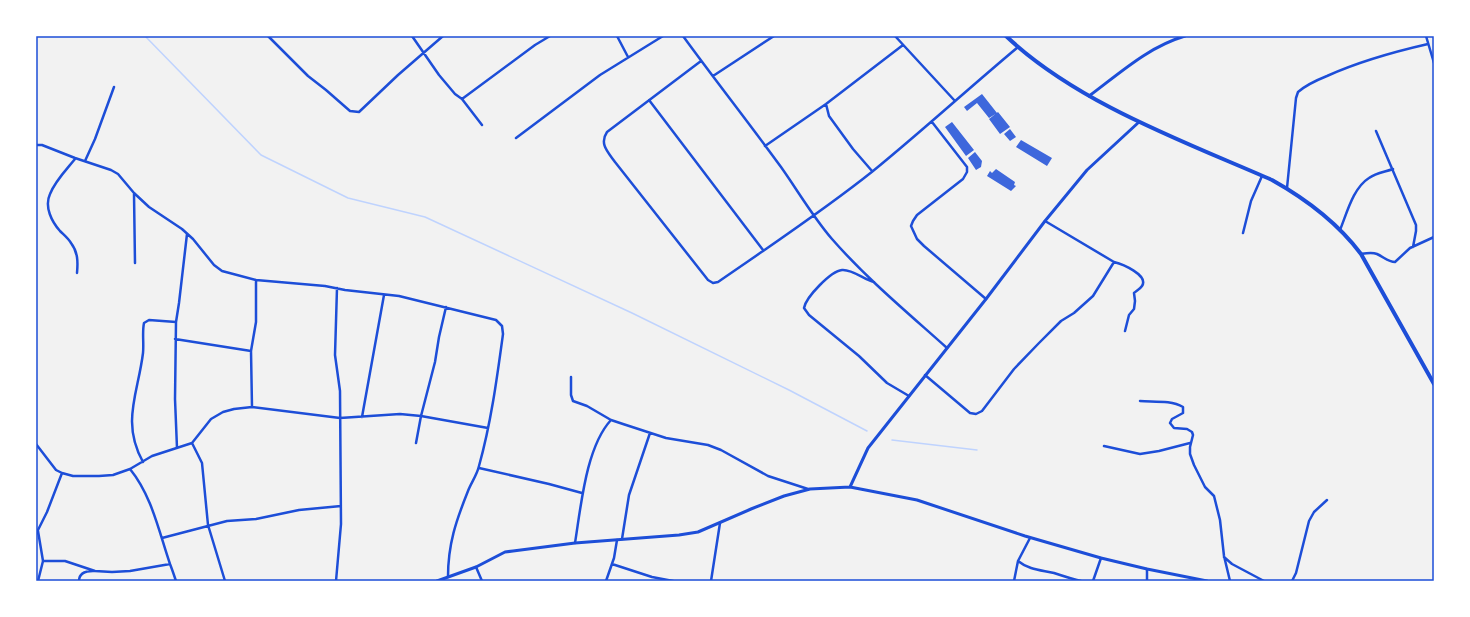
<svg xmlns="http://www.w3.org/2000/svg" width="1470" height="617" font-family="'Nunito Sans',sans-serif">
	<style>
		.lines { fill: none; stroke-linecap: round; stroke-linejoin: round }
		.stream { stroke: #bfd3fe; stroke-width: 1.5 }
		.building { fill: #3d67dc }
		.minor { stroke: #1d4ed8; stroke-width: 2.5 }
		.tertiary { stroke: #1d4ed8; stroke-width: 3 }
		.trunk { stroke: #1d4ed8; stroke-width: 4 }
		.neatline { fill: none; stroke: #1d4ed8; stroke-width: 1.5 }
	</style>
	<rect width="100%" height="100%" fill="#f2f2f2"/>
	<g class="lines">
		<path class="stream" d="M145,36L261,155L348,198L425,217L632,313L789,390L867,431
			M892,440L977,450"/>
	</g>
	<path class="building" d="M982,94L997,113L989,118L977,103L967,111L964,107Z
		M998,112L1010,127L1000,134L989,119Z
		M952,122L974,150L966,156L945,127Z
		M1010,129L1016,137L1010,141L1004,134Z
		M1021,140L1052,158L1047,166L1016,147Z
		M975,152L982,161L981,167L976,170L968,158Z
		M996,169L1015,182L1014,185L1016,186L1011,191L987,176L990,171L992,173Z"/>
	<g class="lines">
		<path class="minor" d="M268,36L308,76L326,90L350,111L359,112L398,75L443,36
			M412,36L439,75L455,94L462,99L482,125
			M617,36L628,57
			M683,36C715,80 749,123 781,167C798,191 813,217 832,239C867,279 908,313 947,348
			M895,36L955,101
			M1426,36L1434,63
			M701,61L607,132C599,144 608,152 615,162L708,280L713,283L718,282C770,246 823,211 873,171C922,131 969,88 1018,47
			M713,76L774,36
			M462,99L535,45L550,36
			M649,100L763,250
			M826,104L829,116L853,149L872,171
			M932,122L967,167V172L963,179L917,215L913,221L911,226L917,239L924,246L986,299
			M1376,131L1416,225V231L1413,247
			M516,138L600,75L663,36
			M36,145H42L75,158L111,170L118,174L134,193L149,207L182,229L193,239L214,265L222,271L256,280L325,286L345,290L399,296L496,320L502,326L503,334C497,378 491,423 479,466C477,475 471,483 468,491C456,521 448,544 448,577
			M765,146L826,104L903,45
			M75,159C66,170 55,181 50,194C44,207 52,222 60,231C64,235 68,238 71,243C78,252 78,262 77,273
			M85,161L95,139L114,87
			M1287,188L1296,98L1298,92C1306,85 1317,80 1327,76C1360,61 1393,52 1428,44
			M134,194L135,263
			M1340,230C1347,213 1353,188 1369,178C1376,173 1385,172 1393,169
			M1243,233L1251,201L1262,176
			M1361,254C1367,253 1372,252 1377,254C1384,257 1388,262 1395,262L1410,248L1434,237
			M1114,262C1122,264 1149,275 1142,286C1140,289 1136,291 1134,293L1135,301L1134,309L1129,315L1125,331
			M874,282C864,280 853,269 842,270C831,271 806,297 804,308L809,315L859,356L887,383L909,396
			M175,339L251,351
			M925,375L970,413L976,414L982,411L1014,369L1039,343L1061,321L1074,313L1093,296L1114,262L1045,221
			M571,377V395L573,401L587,406L611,420L623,424L666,438L708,445L721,450L768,476L808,489
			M1140,401C1154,402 1171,400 1183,407V413L1172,419L1170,423L1174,428L1187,429L1192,432L1193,435L1190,447V454L1194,465L1205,487L1214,496L1220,520L1224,556L1230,581
			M252,407L251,351L256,322V280
			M362,417L384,295
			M192,443L202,463L208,525L225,581
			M416,443L421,416L435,362L439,337L446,307
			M36,444L56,470L62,473L73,476H99L113,475L130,469L152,456L192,443L211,419L223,412L234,409L252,407L340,418L400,414L421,416L488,428
			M1104,446L1140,454L1159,451L1190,443
			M177,448L175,399L176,322L179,303L187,234
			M143,462C121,422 138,394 143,353C144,343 142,332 144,323L149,320L176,322
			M479,468L549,484L582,493
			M130,469C152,496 159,532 170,564C172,569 174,575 176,581
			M38,531L43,561L38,581
			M36,534L47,512L62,473
			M162,538L227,521L256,519L299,510L341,506
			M622,539L629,495L650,433
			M575,543C581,506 586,447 611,420
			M1224,557L1232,564L1264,581
			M43,561H65L95,571L112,572L130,571L170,564
			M1018,561C1029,570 1041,570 1054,573C1063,576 1072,579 1081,581
			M612,564L652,577L673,581
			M476,567L482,581
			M79,581C79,573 86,571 93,571
			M336,581L341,524L340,391L335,355L337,288
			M606,581L614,558L617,540
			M711,581L720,523
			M1014,581L1018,561L1030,538
			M1093,581L1101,558
			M1147,581V569
			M1292,581L1296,573L1309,521L1314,512L1327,500"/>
		<path class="tertiary" d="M1089,96C1120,73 1148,47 1185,36
			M850,487L868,448L986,299L1045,221L1087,170L1139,122
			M437,581L476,567L505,552L513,551L575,543L679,535L698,532L751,509L784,496L810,489L850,487L917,500L1025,536L1101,558L1147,569L1207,581"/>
		<path class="trunk" d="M1006,36C1077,103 1183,141 1272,180C1306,199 1337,222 1361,254L1434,384"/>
	</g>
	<rect width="1470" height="617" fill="none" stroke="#ffffff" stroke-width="74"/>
	<rect x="37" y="37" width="1396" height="543" class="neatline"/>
</svg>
